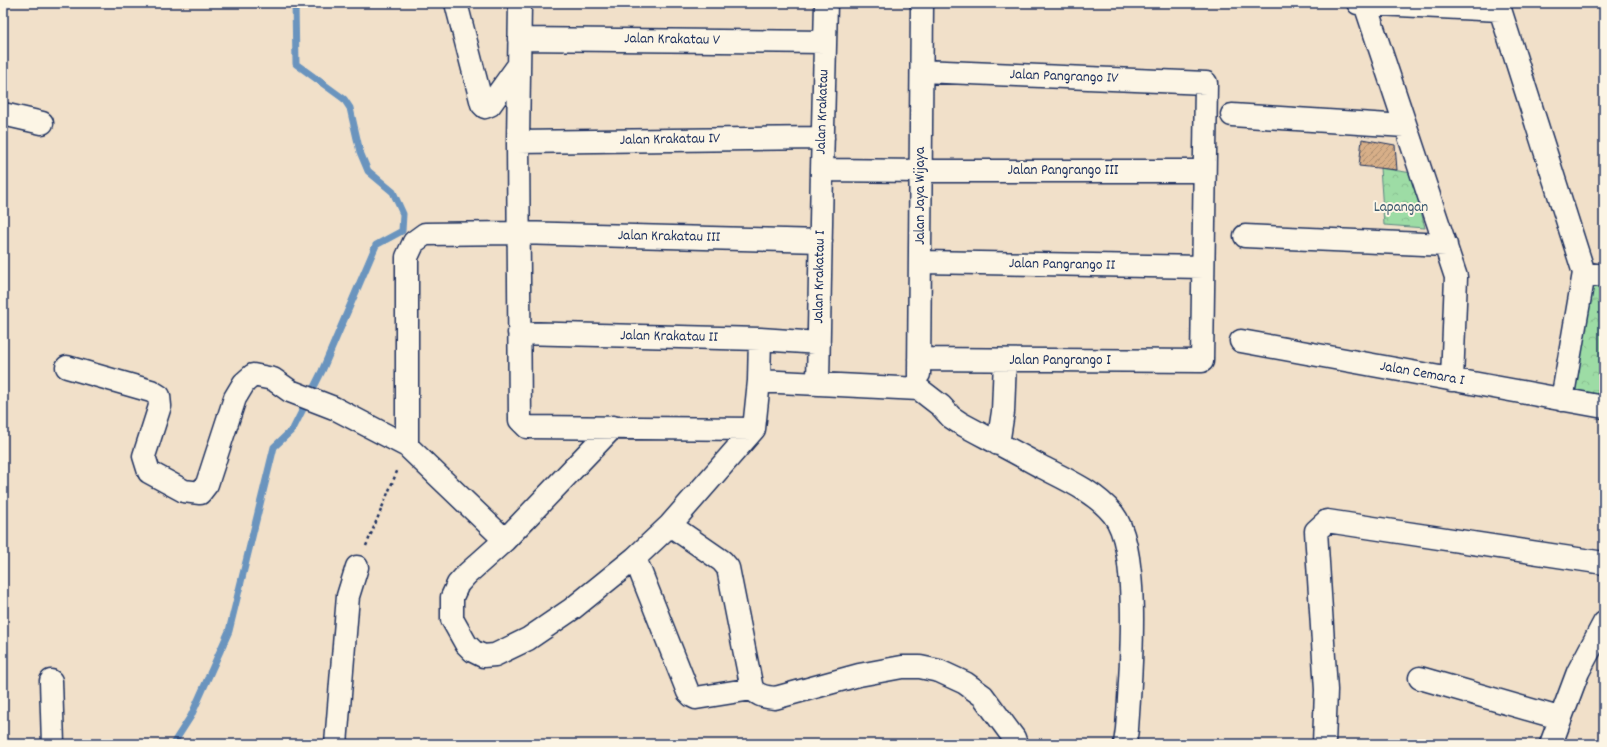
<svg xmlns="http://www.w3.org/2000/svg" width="1607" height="747" font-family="Dekko,sans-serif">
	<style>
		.forest { fill: url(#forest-crowns); stroke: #5c8682 }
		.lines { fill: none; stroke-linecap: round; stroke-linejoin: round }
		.stream { stroke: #6a94be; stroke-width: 7 }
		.building { fill: url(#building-hatch); stroke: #1b2f5e }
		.minor-casing { stroke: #1b2f5e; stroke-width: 25 }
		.path { stroke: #1b2f5e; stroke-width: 2.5; stroke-dasharray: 3 3; stroke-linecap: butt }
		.minor { stroke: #fcf5e5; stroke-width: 22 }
		.labels { text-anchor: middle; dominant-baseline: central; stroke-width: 4; stroke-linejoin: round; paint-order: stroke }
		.street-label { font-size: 15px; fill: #1b2f5e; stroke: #fcf5e5 }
		.park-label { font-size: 15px; fill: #3c5a70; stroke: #fcf5e5 }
	</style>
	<defs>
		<pattern id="forest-crowns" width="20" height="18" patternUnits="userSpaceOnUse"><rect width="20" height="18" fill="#9ddca5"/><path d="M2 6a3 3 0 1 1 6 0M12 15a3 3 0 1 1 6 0" fill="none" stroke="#87bd90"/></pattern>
		<pattern id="building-hatch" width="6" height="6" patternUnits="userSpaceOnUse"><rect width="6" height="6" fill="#d7af88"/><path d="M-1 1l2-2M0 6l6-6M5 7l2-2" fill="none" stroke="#ae8f72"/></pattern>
	</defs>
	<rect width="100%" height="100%" fill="#f1e0c9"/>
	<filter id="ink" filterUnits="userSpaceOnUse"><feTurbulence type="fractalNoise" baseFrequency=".025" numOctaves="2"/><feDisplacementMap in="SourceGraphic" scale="8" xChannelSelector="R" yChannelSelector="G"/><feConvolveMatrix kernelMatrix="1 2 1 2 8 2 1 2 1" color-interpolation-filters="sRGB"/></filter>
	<g filter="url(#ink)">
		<path class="forest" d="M1380,168L1412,173L1425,228L1384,225Z
			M1584,273L1604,276V407L1562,400Z"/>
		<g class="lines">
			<path class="stream" d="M173,744L191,716L229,631L274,447L293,429L322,371L376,245L402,231L403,214L393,192L368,171L360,152L350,108L344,99L296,64L295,3"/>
		</g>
		<path class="building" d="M1362,139L1395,145L1397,170L1359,166Z"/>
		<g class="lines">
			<defs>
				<path id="minor" d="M456,3L482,104L485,107L490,105L518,66
					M520,3L518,142L520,420L527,427L754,429
					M826,3L822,170L922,171H1204
					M1358,3L1500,10
					M1498,3L1584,273L1562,400
					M1365,4L1456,277L1452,380
					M519,39L825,42
					M3,114L42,123
					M1232,115L1405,126
					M518,142L823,138
					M1245,236L1446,245
					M921,262L1203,267
					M1584,273L1604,276
					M519,333L760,339L819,343
					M1241,341L1604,407
					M919,359L1202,361L1206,83L922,71
					M67,367L151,391L159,396L160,406L144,456L149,472L184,491L200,493L207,484L235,398L244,383L253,375L273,379L290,391L334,408L407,446
					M919,374L922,3
					M759,381L760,339
					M818,383L822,170
					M613,427L505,540L467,574L458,584L452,597V619L466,644L473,651L483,656L495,655L528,639L572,609L635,558L670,525L754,429L759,381L919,389L941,406L951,417L960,423C986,437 1013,451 1040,466C1065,479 1094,491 1113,514C1142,550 1130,682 1127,729L1125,744
					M998,444L1003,412L1005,360
					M670,525L722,561L728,568L752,689C759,696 765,697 775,698L859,675L902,667H920L939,671L965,683L983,696L1014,738L1016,744
					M505,540L407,446V257L414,242L425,234L518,233L821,241
					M635,558L688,692L692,696L696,698L752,689
					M1420,678L1559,718
					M51,681L53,744
					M336,744L348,596L357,567
					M1324,744L1326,690L1316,531L1327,521L1604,563
					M1551,744L1578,672L1604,623"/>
			</defs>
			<use href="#minor" class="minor-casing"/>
			<path class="path" d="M366,546L398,469"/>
			<use href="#minor" class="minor"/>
		</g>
	</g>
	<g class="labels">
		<g class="street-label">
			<text transform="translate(672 40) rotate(1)">Jalan Krakatau V</text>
			<text transform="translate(1064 77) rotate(2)">Jalan Pangrango IV</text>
			<text transform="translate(823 112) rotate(-88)">Jalan Krakatau</text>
			<text transform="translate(670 140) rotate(-1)">Jalan Krakatau IV</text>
			<text x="1063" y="171">Jalan Pangrango III</text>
			<text transform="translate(921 196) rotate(-90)">Jalan Jaya Wijaya</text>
			<text transform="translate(669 237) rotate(1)">Jalan Krakatau III</text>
			<text transform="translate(1062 265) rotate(1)">Jalan Pangrango II</text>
			<text transform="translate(820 277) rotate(-89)">Jalan Krakatau I</text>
			<text transform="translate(669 337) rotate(1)">Jalan Krakatau II</text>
			<text x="1060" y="361">Jalan Pangrango I</text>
			<text transform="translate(1422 374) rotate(10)">Jalan Cemara I</text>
		</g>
		<g class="park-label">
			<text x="1401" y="208">Lapangan</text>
		</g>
	</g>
	<rect width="1607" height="747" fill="none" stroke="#fcf5e5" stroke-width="16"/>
	<rect x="8" y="8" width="1591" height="731" fill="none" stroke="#1b2f5e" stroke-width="1.5" filter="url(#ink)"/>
</svg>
